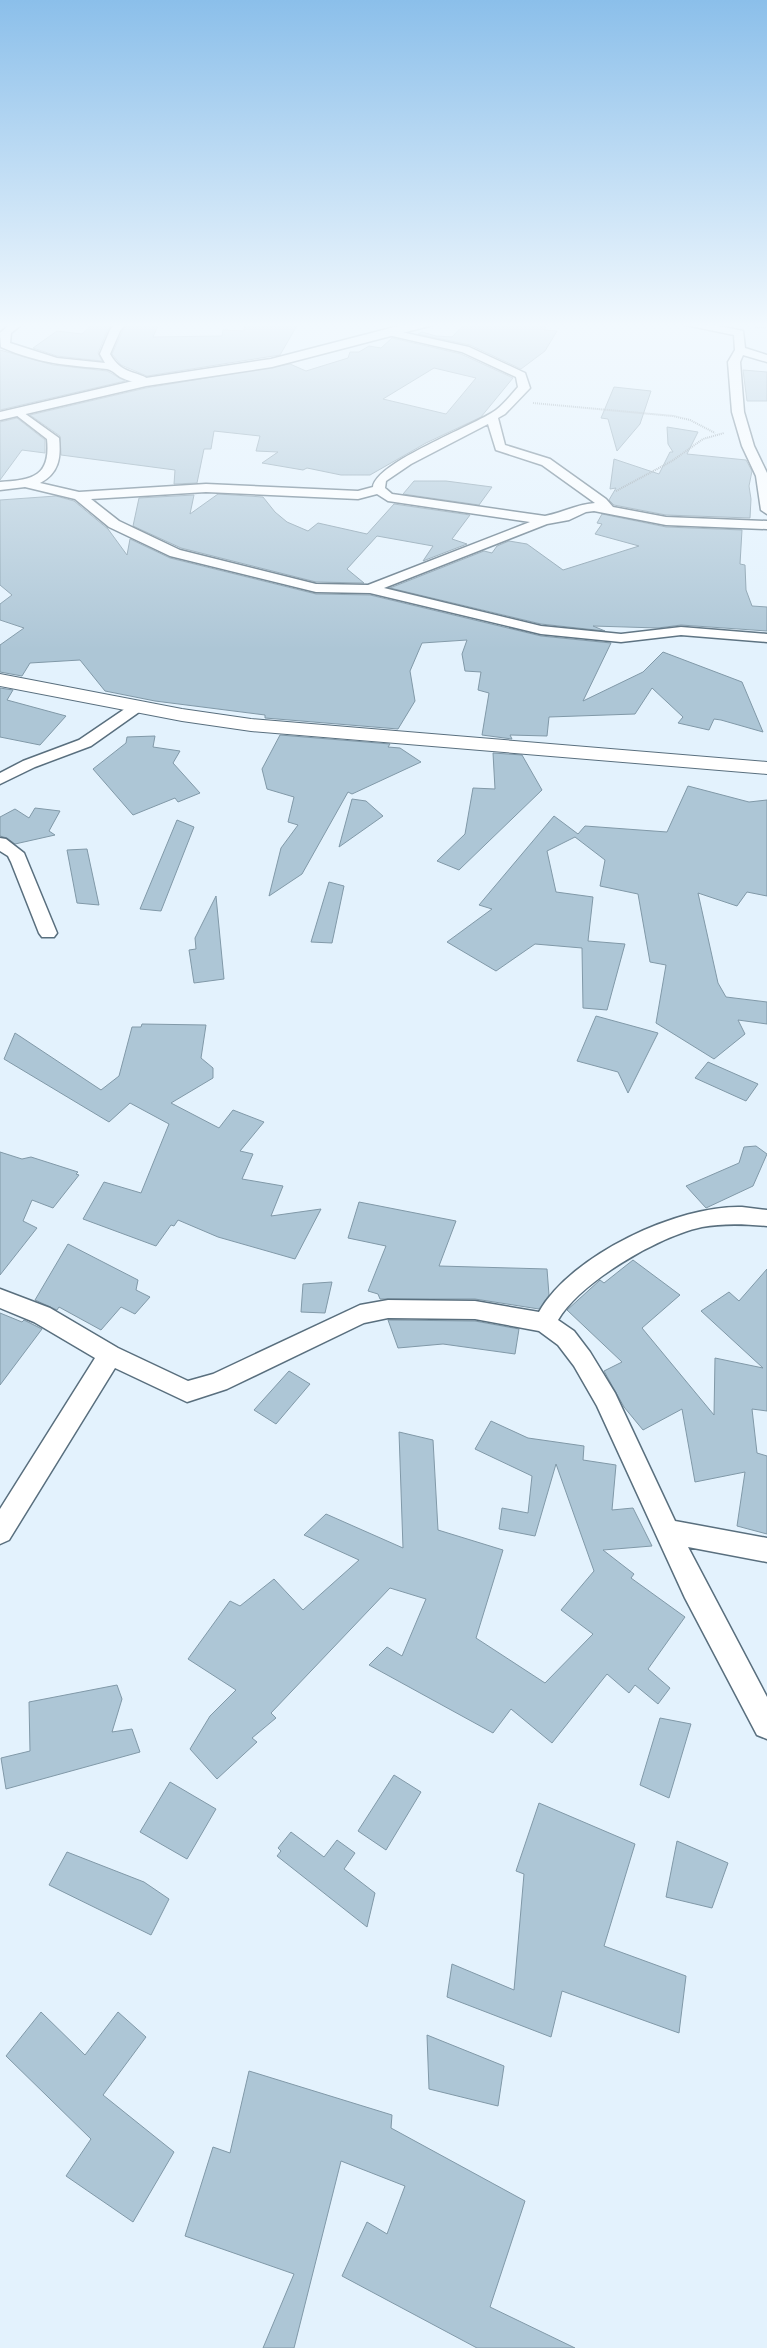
<svg xmlns="http://www.w3.org/2000/svg" width="767" height="2348" font-family="'PT Sans',sans-serif">
	<style>
		.building { fill: #adc6d6; stroke: #8199a8; fill-rule: evenodd }
		.lines { fill: none; stroke-linecap: round; stroke-linejoin: round }
		.minor-casing { stroke: #596f7e; stroke-width: 3 }
		.tertiary-casing { stroke: #596f7e; stroke-width: 3 }
		.secondary-casing { stroke: #596f7e; stroke-width: 2 }
		.path { stroke: #8c99a2; stroke-width: 2; stroke-dasharray: 1 1; stroke-linecap: butt }
		.minor { fill: #fff; fill-rule: evenodd }
		.tertiary { fill: #fff; fill-rule: evenodd }
		.secondary { fill: #fff; fill-rule: evenodd }
	</style>
	<rect width="100%" height="100%" fill="#e3f2fd"/>
	<path class="building" d="M95,322H115L108,329L98,353L102,361L57,356L33,348L57,331L82,334Z
		M130,322L159,323L153,337L222,336L223,330L244,331L245,322H299L280,355L147,376L121,365L112,354L122,332Z
		M466,322H548L544,330L557,331L545,351L521,369L470,345L418,334L422,332L436,336L452,337Z
		M392,338L461,354L513,378L481,417L426,443L370,475H341L307,468L303,470L262,463L278,452L256,451L260,436L214,431L211,449H204L197,483L174,484L175,470L61,455L60,436L30,415L146,388L290,364L306,371L348,358L350,352H359L369,346L381,348ZM434,368L476,378L446,414L383,399Z
		M0,350L53,365L107,371L125,381L0,410Z
		M743,370L767,372V401H747Z
		M614,387L651,391L640,424L617,451L608,419L601,418Z
		M17,418L45,440V453L22,450L0,480V422Z
		M667,427L698,432L687,454L746,460L752,471L749,486L751,499L750,518L666,515L614,505L609,500L616,488L610,489L614,459L659,474L670,452H673L668,444Z
		M414,481H446L492,487L479,505L403,494Z
		M218,494L263,497L275,512L287,522L308,531L318,523L367,534L394,504L470,515L452,539L467,544L423,561L433,546L377,536L347,569L364,583L316,582L181,548L133,526L139,498L194,495L190,514Z
		M56,496L74,501L108,529L127,555L130,539L170,558L316,594L370,595L541,636L611,643L583,701L643,672L663,652L742,682L763,732L721,720L714,719L709,730L678,723L683,717L652,688L635,714L549,717L547,736L510,735L512,739L482,735L489,693L478,690L481,672L465,671L462,654L467,640L422,643L410,671L415,701L398,729L265,718V715L155,701L105,691L80,660L30,663L22,676L0,672V645L24,628L0,620V604L12,595L0,585V500Z
		M602,514L666,527L742,530L740,564L745,565L746,590L752,606L767,607V631L681,625L658,628L593,626L605,631L541,624L390,588L484,551L492,553L497,546L509,541L527,544L563,570L639,546L595,534L602,524L597,523Z
		M0,688L13,690L7,700L66,716L40,745L0,737Z
		M280,735L390,744L388,747L400,748L421,762L352,794L348,792L302,874L269,896L281,848L298,825L288,822L294,797L267,789L262,769Z
		M155,736L153,747L180,751L173,763L200,793L178,802L175,798L133,815L93,769L126,743L127,737Z
		M493,753L522,755L542,790L459,870L437,861L465,834L473,788L495,789Z
		M688,786L749,802L767,800V896L747,892L737,906L698,893L718,983L726,997L767,1002V1024L738,1020L745,1034L714,1059L656,1023L666,965L650,962L638,894L600,886L605,860L575,837L547,851L556,892L593,897L588,941L625,944L607,1010L583,1008L582,948L535,944L496,971L447,942L492,909L479,905L554,816L578,834L585,826L667,832Z
		M352,799L366,801L383,816L339,847Z
		M35,808L60,811L49,831L55,835L15,844L7,838L0,836V817L15,809L29,818Z
		M177,820L194,827L161,911L140,909Z
		M87,849L99,905L77,903L67,850Z
		M329,882L344,886L332,943L311,942Z
		M216,896L224,979L194,983L189,950L196,949L195,938Z
		M596,1016L658,1033L628,1093L618,1072L577,1061Z
		M142,1024L206,1025L201,1058L213,1068V1078L171,1103L219,1128L233,1110L264,1122L240,1151L253,1154L242,1179L283,1186L271,1216L321,1209L295,1259L218,1237L178,1220L174,1226L171,1225L156,1246L83,1219L104,1182L141,1193L169,1124L130,1103L109,1122L4,1059L15,1033L101,1090L119,1076L132,1027H141Z
		M708,1062L758,1084L746,1101L695,1078Z
		M756,1146L767,1154L753,1186L706,1208L686,1186L739,1163L744,1147Z
		M0,1152L22,1159L31,1157L78,1172L76,1174L79,1175L53,1208L32,1200L23,1221L37,1228L0,1275Z
		M359,1202L456,1221L439,1266L547,1269L549,1295L539,1309L475,1299H380L378,1294L368,1291L386,1246L348,1238Z
		M68,1244L138,1280L136,1290L150,1297L135,1314L121,1307L101,1330L59,1307L57,1310L35,1300Z
		M633,1260L680,1295L642,1328L714,1415L715,1358L763,1368L701,1311L729,1292L739,1301L767,1269V1411L752,1409L757,1453L767,1456V1534L737,1526L745,1472L695,1482L682,1409L643,1430L624,1407L604,1371L622,1362L567,1310L600,1280L604,1283Z
		M332,1282L325,1313L301,1312L303,1284Z
		M0,1313L22,1322L24,1320L42,1329L0,1385Z
		M388,1320L475,1321L519,1329L515,1354L443,1344L398,1348Z
		M289,1371L310,1384L276,1424L254,1410Z
		M491,1421L528,1438L584,1446L583,1460L616,1465L612,1510L633,1508L652,1546L603,1550L634,1574L631,1578L685,1617L648,1669L670,1688L658,1704L635,1685L629,1693L607,1674L552,1743L511,1709L493,1733L369,1665L387,1647L402,1656L426,1599L390,1588L271,1713L276,1718L252,1738L257,1742L217,1779L190,1749L210,1716L236,1690L188,1659L230,1601L240,1606L274,1579L303,1610L359,1560L304,1535L326,1514L403,1548L399,1432L433,1440L438,1530L503,1550L476,1638L545,1683L593,1634L561,1610L594,1571L556,1464L535,1536L499,1529L502,1508L528,1513L532,1476L475,1449Z
		M117,1685L122,1699L112,1732L132,1729L140,1752L6,1789L1,1758L30,1751L29,1702Z
		M660,1718L691,1724L669,1798L640,1785Z
		M394,1775L421,1792L386,1850L358,1831Z
		M170,1782L216,1809L187,1859L140,1832Z
		M539,1803L635,1844L604,1946L686,1976L679,2033L562,1991L551,2037L447,1997L452,1964L514,1990L524,1874L516,1871Z
		M291,1832L324,1857L337,1840L355,1853L344,1869L375,1893L367,1927L277,1856L281,1851L278,1848Z
		M677,1841L728,1863L712,1908L666,1897Z
		M67,1852L144,1882L169,1899L151,1935L49,1885Z
		M41,2012L85,2055L118,2012L146,2037L103,2095L174,2152L133,2222L66,2176L91,2139L6,2056Z
		M427,2035L504,2066L498,2106L429,2089Z
		M249,2071L392,2115L391,2128L525,2201L490,2307L575,2348H477L342,2276L367,2222L387,2234L405,2186L341,2161L294,2348H263L294,2274L185,2236L213,2147L230,2153Z"/>
	<g class="lines">
		<defs>
			<path id="minor" d="M13,322H25L11,333L10,343L57,358L105,363L100,354L110,330L117,322H128L120,331L110,354C123,377 138,369 152,382L146,385C137,383 128,381 120,377C116,374 112,370 107,369C67,365 40,364 1,347L0,333Z
				M681,322H700L743,331L745,348L767,355V362L743,355L740,362L744,412L754,446L767,473V514L761,510L756,476L742,446L732,412L728,362L735,350L734,335L686,325Z
				M392,330L469,347L525,373L530,388L505,414L498,418L505,445L550,459L606,499L613,507L666,517L767,521V529L666,525L594,511L586,512L569,520L547,524L384,588L541,626L621,634L681,627L767,634V642L681,635L621,642L541,634L370,593L316,592L170,556L109,527L75,499L25,487L0,490V482C32,480 51,477 47,439L16,415V411L20,410L59,438C61,458 59,473 40,483L79,492L206,484L358,491L373,487C376,462 474,426 496,410C504,404 511,395 518,387L516,377L462,352L388,335L387,333ZM488,424L496,450L542,465L595,503C577,504 562,513 545,516L392,494L385,488L386,481L411,464ZM206,492L358,499L377,494L388,501L530,522L368,585L316,584L180,550L119,521L91,499Z
				M137,702L142,704L145,707L142,710L91,746L35,767L0,784V773L23,761L79,740L132,704Z
				M0,838L6,839L24,853L57,933L54,937H42L39,933L11,862L8,856L0,851Z
				M742,1207L767,1210V1226C745,1224 723,1223 702,1227C659,1236 580,1282 558,1320L574,1331L590,1352L615,1393L675,1521L767,1538V1562L688,1547L767,1697V1739L757,1735L685,1598L597,1406L574,1366L558,1345L539,1331L475,1319L388,1318L364,1323L227,1389L187,1402L115,1368L9,1540L0,1544V1509L95,1358L34,1322L0,1308V1289L50,1308L118,1348L188,1381L213,1374L360,1305L388,1300L475,1301L539,1312C571,1255 678,1205 742,1207Z"/>
			<path id="tertiary" d="M414,322H434L433,325L272,367L146,386L0,420V412L146,378L271,359Z"/>
			<path id="secondary" d="M0,674L182,709L251,719L767,762V774L251,731L182,721L0,686Z"/>
		</defs>
		<use href="#minor" class="minor-casing"/>
		<use href="#tertiary" class="tertiary-casing"/>
		<use href="#secondary" class="secondary-casing"/>
		<path class="path" d="M755,327H767
			M533,403L673,416L690,420L715,433
			M616,491L672,461L703,439L724,433"/>
		<use href="#minor" class="minor"/>
		<use href="#tertiary" class="tertiary"/>
		<use href="#secondary" class="secondary"/>
	</g>
	<linearGradient id="sky" x2="0" y2="1"><stop stop-color="#8bbfea"/><stop offset="0.5" stop-color="#f2f9fe"/><stop offset="1" stop-color="#f2f9fe" stop-opacity="0"/></linearGradient>
	<rect width="767" height="650" fill="url(#sky)"/>
</svg>
